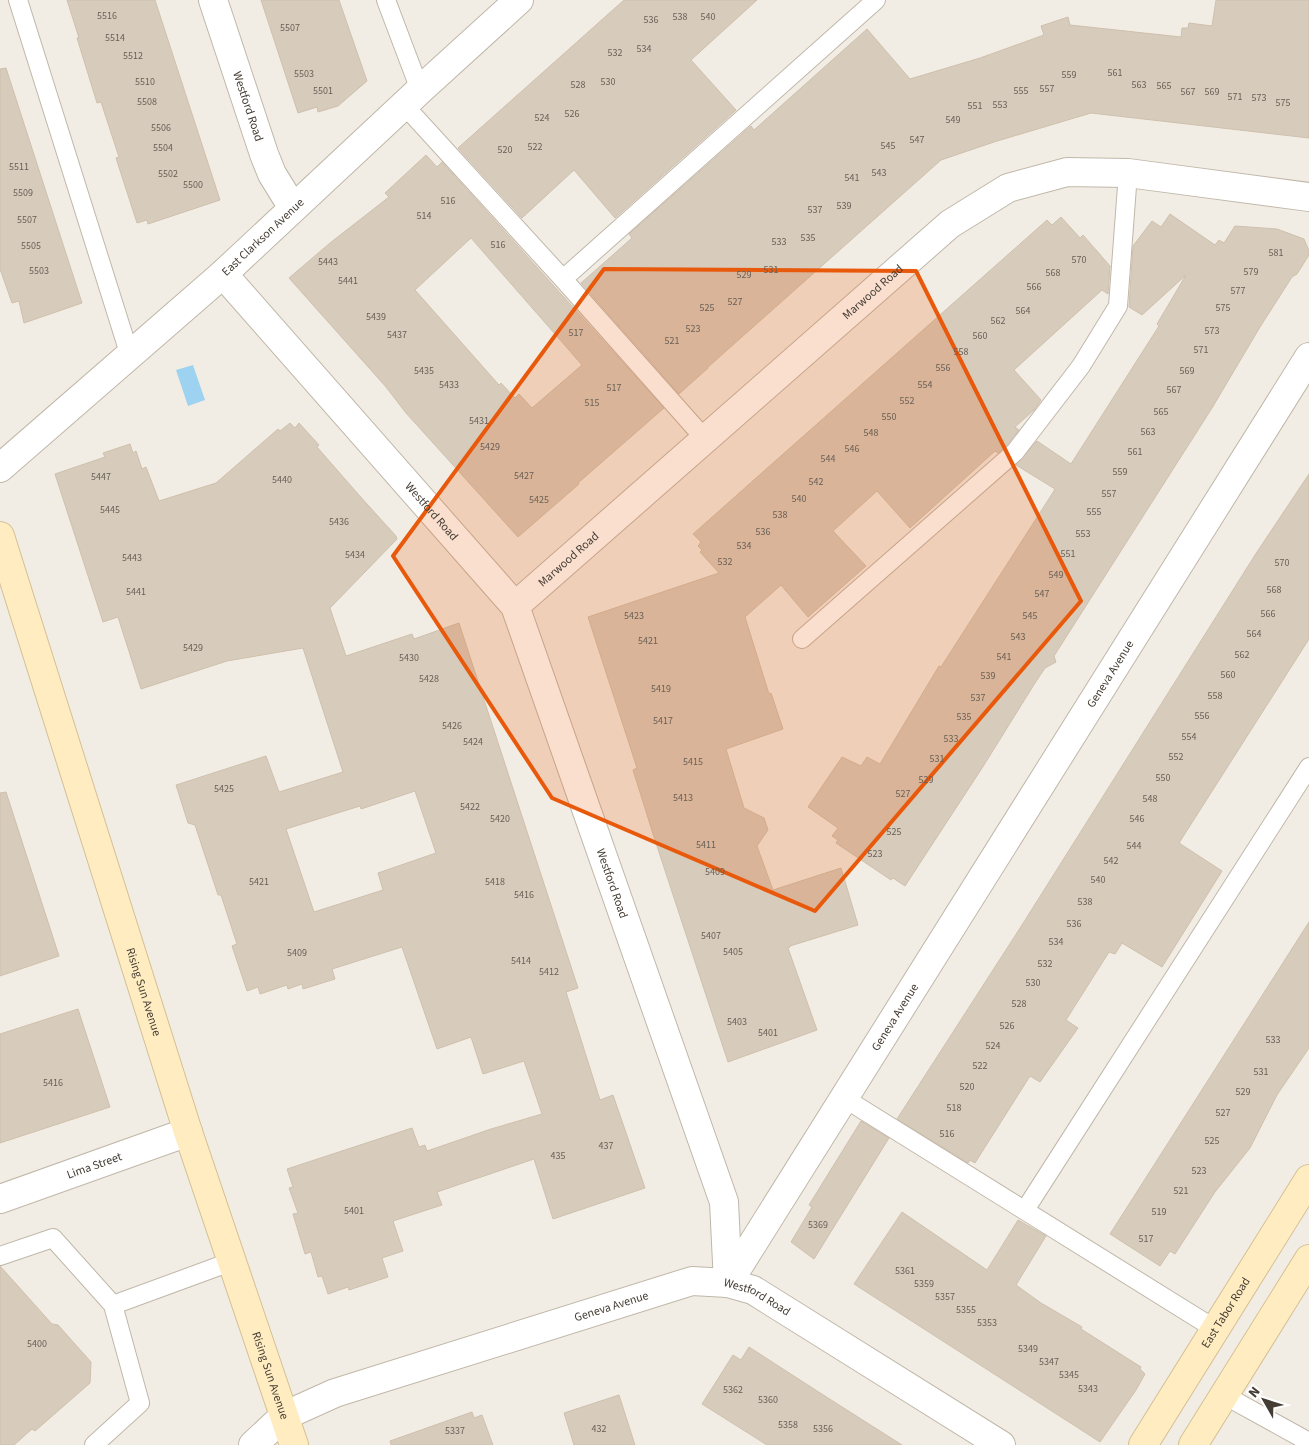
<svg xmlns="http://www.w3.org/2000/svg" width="1309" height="1445" font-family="'Source Sans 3',sans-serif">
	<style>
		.water { fill: #9ed2f1 }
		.building { fill: #d7cbbc; stroke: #cfc0ac; fill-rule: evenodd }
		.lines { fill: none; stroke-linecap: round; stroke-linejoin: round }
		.lane-casing { stroke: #c0b7a9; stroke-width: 20 }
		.street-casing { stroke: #c0b7a9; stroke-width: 30 }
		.secondary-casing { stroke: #d3c093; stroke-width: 30 }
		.lane { stroke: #fff; stroke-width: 18 }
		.street { stroke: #fff; stroke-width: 28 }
		.secondary { stroke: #ffedc1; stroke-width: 28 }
		.marked { fill: #e8590c; fill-opacity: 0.2; stroke: #e8590c; stroke-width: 4; stroke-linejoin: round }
		.labels { text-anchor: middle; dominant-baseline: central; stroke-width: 4; stroke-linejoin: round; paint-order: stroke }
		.number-label { font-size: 10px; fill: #696056 }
		.street-label { font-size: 12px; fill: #443d34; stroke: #fff }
	</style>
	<rect width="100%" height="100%" fill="#f2ede4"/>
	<path class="water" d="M193,365L205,400L188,406L176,370Z"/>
	<path class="building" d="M67,0H155L220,200L148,224L147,220L137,223L116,158L119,157L101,102L97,103L77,38H79Z
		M261,0H339L367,81L338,106L318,112L317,107L298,113Z
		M624,0H757L691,60L736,110L615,218L574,170L522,218L458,148Z
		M1216,0H1309V138L1091,113L994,142L941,160L707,368H708L679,394L581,283L632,238L629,234L751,126L754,130L867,29L910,79L980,58L1044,35L1041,26L1068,17L1070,25L1181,37L1182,28H1188L1189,23L1212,26Z
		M6,68L82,303L24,323L19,301L12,303L0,269V69Z
		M426,155L437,167L442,162L664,408L578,483L579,484L518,537L406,413L386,387L289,278L330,243L389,197L385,193ZM471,238L582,365L532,408L519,394L515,398L501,383L499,385L415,290Z
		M1170,214L1215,245L1219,240L1224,243L1235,226L1277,229L1304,239L1309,251V255L1297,274L1292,277L1260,327L1212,408L1054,656L1056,662L1045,668L1035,683L984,765L905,886L893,878L891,880L836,843L838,840L832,836L838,828L808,807L842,757L861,766L867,757L880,764L939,666L941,667L1052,494L1055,489L1016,465L1037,441L1071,464L1159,326L1157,324L1186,275L1142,315L1129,307L1133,246L1152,221L1161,227Z
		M1061,217L1080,238L1083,235L1110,266L1108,294L1102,290L1014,370L1041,400L1034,410L1015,427L1019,430L1007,445L998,453L995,451L910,528L877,491L833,531L866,566L808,617L781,585L745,617L769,694L771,693L783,729L726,749L744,808L764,818L768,830L757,846L773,890L841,868L858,925L790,946V947L788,948L817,1030L728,1062L654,837L633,770L637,768L588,617L719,573L700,552L702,550L698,546L701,542L693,534L1047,220L1052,225Z
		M290,423L295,428L299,423L319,445L317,447L358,494L396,536L397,539L330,608L346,656L412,634L414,639L459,623L578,988L566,992L600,1100L613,1095L645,1188L553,1219L534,1159L437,1192L442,1205L393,1221L403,1251L382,1258L388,1277L349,1290L348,1287L328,1294L322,1276L318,1277L311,1252L305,1254L293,1214L298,1213L289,1188L293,1187L287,1169L412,1128L419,1147L425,1145L427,1151L491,1129L542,1114L524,1061L483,1074L471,1037L437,1049L402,947L332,969L335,979L303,989L302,984L288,989L287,985L260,994L258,987L247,991L232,946L237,944L221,895H218L195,825L188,823L176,785L266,756L279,792L343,772L303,648L227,661L141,689L118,617L103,622L55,474L105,457L103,453L130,444L133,453L136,451L142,469L146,467L159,501L216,483L278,429L280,431ZM415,791L436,853L378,873L383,890L314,912L286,829L360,806L361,809Z
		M1309,474V639L1179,843L1222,871L1162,967L1122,943L1115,954L1109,952L1066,1020L1078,1028L1040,1082L1030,1076L975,1163L970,1160L968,1163L897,1119L1022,925L1255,555Z
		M6,792L59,956L0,976V793Z
		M1309,922V1048L1277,1095L1250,1148L1215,1192L1175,1254L1170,1251L1160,1266L1110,1234Z
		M78,1009L110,1107L0,1143V1034Z
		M861,1121L889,1138L814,1259L791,1242L812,1207L809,1205Z
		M902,1212L987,1270L1018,1220L1046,1236L1016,1285L1041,1303L1082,1327L1081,1329L1141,1367L1140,1369L1145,1374L1136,1390L1100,1442L854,1284Z
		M0,1266L52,1324L58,1325L91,1362L90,1383L35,1431L32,1429L14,1445H0Z
		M749,1347L828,1398L902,1445H767L702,1404L733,1355L741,1360Z
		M619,1395L635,1445H574L564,1413Z
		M472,1412L474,1418L482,1415L493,1445H391L390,1441Z"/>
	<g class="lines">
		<defs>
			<path id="lane" d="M18,0L130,356
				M386,0L420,90
				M404,105L563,279L705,439
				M563,279L876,0
				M802,639L1015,452L1081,366L1118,306L1128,173
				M844,1098L1215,1329
				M1025,1210L1309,767
				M0,1256L53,1238L113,1305L140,1403L94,1445
				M113,1305L233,1261
				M1224,1395L1309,1442"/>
			<g id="street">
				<path id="s1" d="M213,0L264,154L272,174L293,208"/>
				<path id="s2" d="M223,274L515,606L724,1202L728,1283"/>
				<path id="s3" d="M0,468L223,274L420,90L519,0"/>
				<path id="s4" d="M515,606L950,224L1008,188L1067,172L1128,173L1309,197"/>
				<path id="s5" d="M0,1199L188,1132"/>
				<path id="s6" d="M728,1283L1309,357"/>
				<path id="s7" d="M253,1445L284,1416L335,1393L692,1281L728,1283L753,1290L1001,1445"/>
			</g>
			<g id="secondary">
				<path id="s8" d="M0,536L188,1132L294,1445"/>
				<path id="s9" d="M1143,1445L1309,1179"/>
				<path d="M1193,1445L1309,1259"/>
			</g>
		</defs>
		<use href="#lane" class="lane-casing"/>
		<use href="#street" class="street-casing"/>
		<use href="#secondary" class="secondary-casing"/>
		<use href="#lane" class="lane"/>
		<use href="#street" class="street"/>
		<use href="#secondary" class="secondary"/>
	</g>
	<path class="marked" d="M604,269L916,271L1081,601L815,911L552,798L393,556Z"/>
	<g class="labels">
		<g class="number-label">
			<text x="107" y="16">5516</text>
			<text x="680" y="17">538</text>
			<text x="708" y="17">540</text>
			<text x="651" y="20">536</text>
			<text x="290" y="28">5507</text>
			<text x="115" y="38">5514</text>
			<text x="644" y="49">534</text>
			<text x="615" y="53">532</text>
			<text x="133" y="56">5512</text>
			<text x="1115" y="73">561</text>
			<text x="304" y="74">5503</text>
			<text x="1069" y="75">559</text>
			<text x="145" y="82">5510</text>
			<text x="608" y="82">530</text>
			<text x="578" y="85">528</text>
			<text x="1139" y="85">563</text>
			<text x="1164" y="86">565</text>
			<text x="1047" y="89">557</text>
			<text x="323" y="91">5501</text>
			<text x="1021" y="91">555</text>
			<text x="1188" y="92">567</text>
			<text x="1212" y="92">569</text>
			<text x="1235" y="97">571</text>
			<text x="1259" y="98">573</text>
			<text x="147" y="102">5508</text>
			<text x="1283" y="103">575</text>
			<text x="1000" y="105">553</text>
			<text x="975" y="106">551</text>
			<text x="572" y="114">526</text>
			<text x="542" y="118">524</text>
			<text x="953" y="120">549</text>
			<text x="161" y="128">5506</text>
			<text x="917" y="140">547</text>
			<text x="888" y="146">545</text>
			<text x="535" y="147">522</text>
			<text x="163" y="148">5504</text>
			<text x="505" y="150">520</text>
			<text x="19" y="167">5511</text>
			<text x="879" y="173">543</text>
			<text x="168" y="174">5502</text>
			<text x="852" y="178">541</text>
			<text x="193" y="185">5500</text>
			<text x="23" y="193">5509</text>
			<text x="448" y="201">516</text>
			<text x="844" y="206">539</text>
			<text x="815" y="210">537</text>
			<text x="424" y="216">514</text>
			<text x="27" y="220">5507</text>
			<text x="808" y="238">535</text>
			<text x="779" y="242">533</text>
			<text x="498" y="245">516</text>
			<text x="31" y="246">5505</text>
			<text x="1276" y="253">581</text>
			<text x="1079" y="260">570</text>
			<text x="328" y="262">5443</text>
			<text x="771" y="270">531</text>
			<text x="39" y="271">5503</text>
			<text x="1251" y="272">579</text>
			<text x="1053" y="273">568</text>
			<text x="744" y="275">529</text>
			<text x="348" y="281">5441</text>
			<text x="1034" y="287">566</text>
			<text x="1238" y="291">577</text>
			<text x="735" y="302">527</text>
			<text x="707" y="308">525</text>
			<text x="1223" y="308">575</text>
			<text x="1023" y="311">564</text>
			<text x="376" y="317">5439</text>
			<text x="998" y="321">562</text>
			<text x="693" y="329">523</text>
			<text x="1212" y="331">573</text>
			<text x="576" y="333">517</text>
			<text x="397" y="335">5437</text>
			<text x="980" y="336">560</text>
			<text x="672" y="341">521</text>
			<text x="1201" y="350">571</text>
			<text x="961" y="352">558</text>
			<text x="943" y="368">556</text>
			<text x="424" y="371">5435</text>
			<text x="1187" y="371">569</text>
			<text x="449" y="385">5433</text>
			<text x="925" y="385">554</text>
			<text x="614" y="388">517</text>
			<text x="1174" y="390">567</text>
			<text x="907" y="401">552</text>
			<text x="592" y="403">515</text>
			<text x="1161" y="412">565</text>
			<text x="889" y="417">550</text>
			<text x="479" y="421">5431</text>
			<text x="1148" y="432">563</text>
			<text x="871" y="433">548</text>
			<text x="490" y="447">5429</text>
			<text x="852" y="449">546</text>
			<text x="1135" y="452">561</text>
			<text x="828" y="459">544</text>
			<text x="1120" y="472">559</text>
			<text x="524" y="476">5427</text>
			<text x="101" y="477">5447</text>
			<text x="282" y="480">5440</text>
			<text x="816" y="482">542</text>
			<text x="1109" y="494">557</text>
			<text x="799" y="499">540</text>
			<text x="539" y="500">5425</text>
			<text x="110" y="510">5445</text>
			<text x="1094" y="512">555</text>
			<text x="780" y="515">538</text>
			<text x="339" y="522">5436</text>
			<text x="763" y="532">536</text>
			<text x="1083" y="534">553</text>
			<text x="744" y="546">534</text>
			<text x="1068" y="554">551</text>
			<text x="355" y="555">5434</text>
			<text x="132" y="558">5443</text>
			<text x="725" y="562">532</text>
			<text x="1282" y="563">570</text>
			<text x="1056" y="575">549</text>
			<text x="1274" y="590">568</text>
			<text x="136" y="592">5441</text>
			<text x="1042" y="594">547</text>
			<text x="1268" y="614">566</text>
			<text x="634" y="616">5423</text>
			<text x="1030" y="616">545</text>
			<text x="1254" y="634">564</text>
			<text x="1018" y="637">543</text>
			<text x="648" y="641">5421</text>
			<text x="193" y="648">5429</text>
			<text x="1242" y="655">562</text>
			<text x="1004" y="657">541</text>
			<text x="409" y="658">5430</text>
			<text x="1228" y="675">560</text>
			<text x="988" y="676">539</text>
			<text x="429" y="679">5428</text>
			<text x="661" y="689">5419</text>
			<text x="1215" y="696">558</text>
			<text x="978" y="698">537</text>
			<text x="1202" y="716">556</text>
			<text x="964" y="717">535</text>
			<text x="663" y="721">5417</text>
			<text x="452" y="726">5426</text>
			<text x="1189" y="737">554</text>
			<text x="951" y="739">533</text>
			<text x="473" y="742">5424</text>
			<text x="1176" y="757">552</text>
			<text x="937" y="759">531</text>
			<text x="693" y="762">5415</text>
			<text x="1163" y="778">550</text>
			<text x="926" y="780">529</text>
			<text x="224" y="789">5425</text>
			<text x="903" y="794">527</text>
			<text x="683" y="798">5413</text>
			<text x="1150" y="799">548</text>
			<text x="470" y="807">5422</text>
			<text x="500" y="819">5420</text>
			<text x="1137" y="819">546</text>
			<text x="894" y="832">525</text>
			<text x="706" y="845">5411</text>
			<text x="1134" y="846">544</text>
			<text x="875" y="854">523</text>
			<text x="1111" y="861">542</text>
			<text x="715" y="872">5409</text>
			<text x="1098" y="880">540</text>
			<text x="259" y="882">5421</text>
			<text x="495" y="882">5418</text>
			<text x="524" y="895">5416</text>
			<text x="1085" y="902">538</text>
			<text x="1074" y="924">536</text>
			<text x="711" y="936">5407</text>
			<text x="1056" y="942">534</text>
			<text x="733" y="952">5405</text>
			<text x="297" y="953">5409</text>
			<text x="521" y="961">5414</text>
			<text x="1045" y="964">532</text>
			<text x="549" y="972">5412</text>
			<text x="1033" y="983">530</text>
			<text x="1019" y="1004">528</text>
			<text x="737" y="1022">5403</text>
			<text x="1007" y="1026">526</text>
			<text x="768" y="1033">5401</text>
			<text x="1273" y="1040">533</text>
			<text x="993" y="1046">524</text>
			<text x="980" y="1066">522</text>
			<text x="1261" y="1072">531</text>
			<text x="53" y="1083">5416</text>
			<text x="967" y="1087">520</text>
			<text x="1243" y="1092">529</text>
			<text x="954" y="1108">518</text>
			<text x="1223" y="1113">527</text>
			<text x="947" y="1134">516</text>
			<text x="1212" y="1141">525</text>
			<text x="606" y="1146">437</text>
			<text x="558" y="1156">435</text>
			<text x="1199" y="1171">523</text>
			<text x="1181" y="1191">521</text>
			<text x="354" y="1211">5401</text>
			<text x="1159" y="1212">519</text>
			<text x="818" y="1225">5369</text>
			<text x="1146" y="1239">517</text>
			<text x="905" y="1271">5361</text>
			<text x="924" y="1284">5359</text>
			<text x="945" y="1297">5357</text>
			<text x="966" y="1310">5355</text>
			<text x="987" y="1323">5353</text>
			<text x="37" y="1344">5400</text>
			<text x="1028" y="1349">5349</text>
			<text x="1049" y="1362">5347</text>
			<text x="1069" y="1375">5345</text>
			<text x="1088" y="1389">5343</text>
			<text x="733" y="1390">5362</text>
			<text x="768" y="1400">5360</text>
			<text x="788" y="1425">5358</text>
			<text x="599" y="1429">432</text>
			<text x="823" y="1429">5356</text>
			<text x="455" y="1431">5337</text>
		</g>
		<g class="street-label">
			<text stroke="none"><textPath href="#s1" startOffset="112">Westford Road</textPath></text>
			<text stroke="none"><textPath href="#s3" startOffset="350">East Clarkson Avenue</textPath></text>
			<text stroke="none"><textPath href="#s4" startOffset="476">Marwood Road</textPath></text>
			<text stroke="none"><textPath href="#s2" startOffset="316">Westford Road</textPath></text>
			<text stroke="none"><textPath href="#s4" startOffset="71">Marwood Road</textPath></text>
			<text stroke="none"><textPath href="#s6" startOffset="719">Geneva Avenue</textPath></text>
			<text stroke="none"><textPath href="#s2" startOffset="736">Westford Road</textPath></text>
			<text stroke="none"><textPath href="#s8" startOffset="478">Rising Sun Avenue</textPath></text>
			<text stroke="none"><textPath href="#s6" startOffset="314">Geneva Avenue</textPath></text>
			<text stroke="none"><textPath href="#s5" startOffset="100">Lima Street</textPath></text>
			<text stroke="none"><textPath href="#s7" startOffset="541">Westford Road</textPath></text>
			<text stroke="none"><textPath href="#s7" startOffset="388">Geneva Avenue</textPath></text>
			<text stroke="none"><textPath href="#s9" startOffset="156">East Tabor Road</textPath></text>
			<text stroke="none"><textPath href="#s8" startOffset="882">Rising Sun Avenue</textPath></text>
		</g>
	</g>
	<g transform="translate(1264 1400) rotate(309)" stroke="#ffffff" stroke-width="4" paint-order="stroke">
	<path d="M0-4L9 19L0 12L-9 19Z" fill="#443d34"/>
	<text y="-8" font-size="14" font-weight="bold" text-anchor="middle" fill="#443d34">N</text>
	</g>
</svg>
